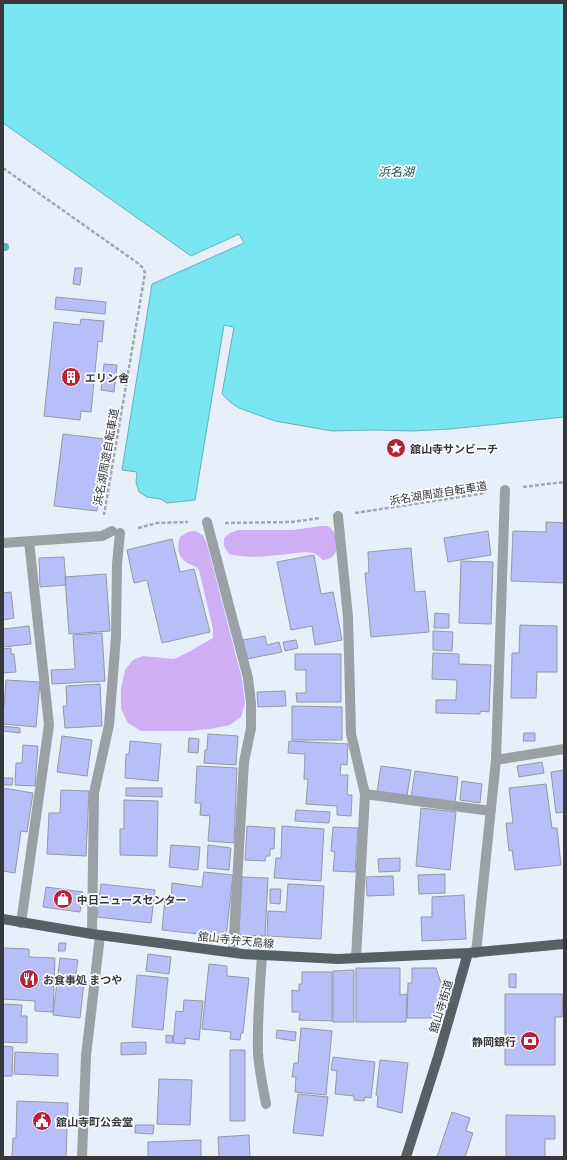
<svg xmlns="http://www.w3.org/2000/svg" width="567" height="1160" font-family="Literata,'Noto Sans JP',serif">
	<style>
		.forest { fill: #ceaff4 }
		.water { fill: #79e5f0; stroke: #65b1ba }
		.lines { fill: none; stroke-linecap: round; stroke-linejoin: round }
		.stream { stroke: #65b1ba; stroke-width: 8 }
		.building { fill: #b8bff8; stroke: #9798a4 }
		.path { stroke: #a1a8b0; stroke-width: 2.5; stroke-dasharray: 4 2; stroke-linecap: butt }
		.minor { stroke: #9aa0a3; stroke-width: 10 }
		.major { stroke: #566065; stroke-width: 10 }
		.labels { text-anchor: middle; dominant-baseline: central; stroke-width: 3.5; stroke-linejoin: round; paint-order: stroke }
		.poi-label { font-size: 11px; font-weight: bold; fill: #35383c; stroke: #fafbfd; text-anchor: start }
		.street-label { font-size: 11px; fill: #35383c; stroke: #fafbfd }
		.water-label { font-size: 12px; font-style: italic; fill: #205055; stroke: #fafbfd }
	</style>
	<rect width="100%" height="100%" fill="#e6effa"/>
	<path class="forest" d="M321,526C323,526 325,526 327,526C339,530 344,560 322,560C320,557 317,554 313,553C305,551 296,553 288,554C269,556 247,559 229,554L224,546V538L230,533L238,530H293Z
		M195,531L203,535L207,544L242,679L245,703L241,717L230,725L210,729L189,731H141L128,723L121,709V689L125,670L133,660L143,656L174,659L185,654L213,638V629L199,570C196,566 194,566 189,564C177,558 177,547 180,537L188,532Z"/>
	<path class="water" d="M3,3H564V417L450,429L412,431L374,430L332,431L275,421L239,408L230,402L222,394L234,327L224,325L195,500L167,503L161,499L147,497L139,492L136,482L137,472L122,470L152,284L244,243L239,234L191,256L3,123Z"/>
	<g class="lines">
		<path class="stream" d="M3,247H5"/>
	</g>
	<path class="building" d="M75,268H82L80,285L73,284Z
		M56,297L106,302L105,314L55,309Z
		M81,319L104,321L102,342L98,341L91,412L81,411L80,420L44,416L54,322L80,325Z
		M104,364L117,365L114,392L101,390Z
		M63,434L105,439L97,511L54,506Z
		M546,522L564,523V583L511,581L513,531L546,532Z
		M488,531L491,555L448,562L444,538Z
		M172,539L180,572L194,569L210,632L162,643L147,580L134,583L127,550Z
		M411,548L415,592L425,591L429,632L371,637L365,573H369L368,552Z
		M314,555L321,594L333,592L342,640L315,645L312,626L291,630L277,562Z
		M64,557L66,585L40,587L39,558Z
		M461,561L493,562L491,624L459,623Z
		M106,574L110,631L69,634L65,577Z
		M11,592L14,618L3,620V593Z
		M435,613L449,614V628H434Z
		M520,625L557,626V672H537L536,698H511L512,653H519Z
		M29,626L31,644L3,647V629Z
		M433,631L453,632L452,651L433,650Z
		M102,633L105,681L52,684L51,670L75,669L73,635Z
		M265,636L267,645L279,642L282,652L247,659L243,640Z
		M296,640L298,648L285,651L283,642Z
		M11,648V654H14L16,672L3,673V649Z
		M433,653L459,654V664L491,665L489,712L480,711V714L436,713V700H456L457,680L432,679Z
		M295,654H341V702H297L296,693H306V670H295Z
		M6,680L40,682L36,727L3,724V706H4Z
		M100,684L102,726L65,728L63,706H67L66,686Z
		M285,691L286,706L258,707L257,692Z
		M292,706L342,707V740H292Z
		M3,726L20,728V733L3,731Z
		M524,733H535V741H523Z
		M208,734L238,736L236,765L204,763L205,750H207Z
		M62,736L92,740L87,776L57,772Z
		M189,738L199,739L198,753L188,752Z
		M130,741L161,744L158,781L125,778L126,754H129Z
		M289,741L348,744L347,765L341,764L340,775H348L347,795H352L351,816L337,815V806L306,804L308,779H304L305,754L288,753Z
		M23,745L38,746L35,786L15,785L16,763H22Z
		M542,762L544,773L519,777L517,766Z
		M197,766L237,768L234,843L208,841L210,816L200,815L201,803H195Z
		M381,766L411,770L407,796L377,792Z
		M564,770V812L556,813L551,772Z
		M415,771L458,777L455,803L411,797Z
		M3,778H13L12,785H3Z
		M462,781L482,784L480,803L460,800Z
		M546,784L552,828H557L561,865L515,870L512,850L509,851L506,823H513L509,788Z
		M3,788L33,793L27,832L21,831L15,873L3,871Z
		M126,788H162V797L126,796Z
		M61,790L89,791L86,856L47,854L49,813H60Z
		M124,800L158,801L157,856L120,855V829H124Z
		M421,808L456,812L450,870L416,866Z
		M296,810L330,812L329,823L295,821Z
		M247,826L275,828L274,849H270V856H266L265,861L245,860Z
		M282,826L324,829L321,881L274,878L276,858H281Z
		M333,827L358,828L355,872L333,871L335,852L331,851Z
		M171,845L200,847L198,870L169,867Z
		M208,845L231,848L229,870L207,868Z
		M400,858V871L379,872L378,859Z
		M204,872L233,875L226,937L162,930L165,898L171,899L172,883L202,887Z
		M445,874V893L419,894L418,875Z
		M393,876L394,895L367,896L366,877Z
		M242,877L268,878L265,936L239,935Z
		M101,884L155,890L151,923L97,917Z
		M288,884L324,886L321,939L267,936L268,911L286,912Z
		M46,887L83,892L80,912L43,907Z
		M270,889H281L280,904L270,903Z
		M464,895L466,939L422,941L421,917H432V897Z
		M59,943H66L65,951H58Z
		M3,948L29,949V957L55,958L53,1012L35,1011V1001L3,999Z
		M148,954L171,957L169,974L146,971Z
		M60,958L78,960L75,981L84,982L80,1018L53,1015Z
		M209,964L227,966V976L249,978L243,1033H241L240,1040L230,1039L231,1032L202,1029Z
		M356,968H400V995L407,994L406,1022H356Z
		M412,968H436L442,986L432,1018H407L408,983H412Z
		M354,970V1022H333V971Z
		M302,972H332V1021L299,1020L300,1012H292V990L299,991V984H302Z
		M509,974H516V988L509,987Z
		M137,975L168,978L163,1030L132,1027Z
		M505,994H563L562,1017H555V1065H505Z
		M184,1000L203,1001L199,1040L185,1038V1044L173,1043L176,1011L183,1012Z
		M3,1004L22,1005L21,1016H27V1043L3,1042Z
		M301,1028L332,1031L326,1095L295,1092L296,1077H292L294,1063H298Z
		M277,1030L296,1032L295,1041L276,1038Z
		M166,1035L173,1036L172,1043H166Z
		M146,1042V1054L121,1055V1043Z
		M3,1046L13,1047L12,1076H3Z
		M230,1050H245V1121H230Z
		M15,1052L58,1054V1076L14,1074Z
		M333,1057L375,1062L371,1098L365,1097L364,1101L354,1100V1096L335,1094L337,1071L331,1070Z
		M380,1060L408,1063L402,1113L377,1107L378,1096L376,1095Z
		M159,1079L192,1080L190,1125L157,1124Z
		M298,1094L328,1097L323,1136L293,1133Z
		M17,1101L68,1103L66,1157H12L13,1138H16Z
		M452,1112L470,1118L466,1131L473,1133L465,1157H437Z
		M506,1115L555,1116V1139H545V1157H506Z
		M135,1125H154L153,1134L135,1133Z
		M249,1135L250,1157H219L218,1137Z
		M201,1140V1157H148V1142Z"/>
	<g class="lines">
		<path class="path" d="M3,168L139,264L143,268L145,273L104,515
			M523,487L564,482
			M355,513L486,493
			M225,523L292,522L320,518
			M138,528L157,523L188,522"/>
		<path class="minor" d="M338,516L348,617L351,734L365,794L356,958
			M207,522L248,678L251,703V728L244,762L233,952
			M3,543L102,536L112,531
			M496,760L505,490
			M365,794L491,811
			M21,923L49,725L29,541
			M92,934L94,793L109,725L116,637L117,564L120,533
			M476,953L496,760L564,749
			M262,955C260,987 257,1020 258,1053C259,1070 263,1087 266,1104
			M82,1157L86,1056L100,935"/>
		<path class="major" d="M3,919L92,934L243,954L338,959L468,953L564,944
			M406,1157L438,1057L468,953"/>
	</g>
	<defs>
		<symbol id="building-disc" viewBox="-11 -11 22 22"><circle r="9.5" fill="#b52336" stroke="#fafbfd"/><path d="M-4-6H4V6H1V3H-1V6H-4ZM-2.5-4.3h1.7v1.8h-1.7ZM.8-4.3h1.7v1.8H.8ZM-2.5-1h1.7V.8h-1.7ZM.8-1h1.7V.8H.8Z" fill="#fff"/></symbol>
		<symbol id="sight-disc" viewBox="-11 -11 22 22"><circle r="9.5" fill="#b52336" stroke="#fafbfd"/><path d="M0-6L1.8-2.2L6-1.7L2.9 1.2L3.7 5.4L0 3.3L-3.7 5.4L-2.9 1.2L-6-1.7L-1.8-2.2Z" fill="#fff"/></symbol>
		<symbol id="shop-disc" viewBox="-11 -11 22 22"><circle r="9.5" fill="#b52336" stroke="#fafbfd"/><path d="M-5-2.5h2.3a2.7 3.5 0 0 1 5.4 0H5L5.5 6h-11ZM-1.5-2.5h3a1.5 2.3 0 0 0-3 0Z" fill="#fff"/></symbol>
		<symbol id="restaurant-disc" viewBox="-11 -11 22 22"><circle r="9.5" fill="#b52336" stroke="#fafbfd"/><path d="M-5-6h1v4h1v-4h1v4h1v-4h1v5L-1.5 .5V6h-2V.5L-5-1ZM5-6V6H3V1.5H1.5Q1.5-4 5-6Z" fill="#fff"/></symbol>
		<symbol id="bank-disc" viewBox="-11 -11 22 22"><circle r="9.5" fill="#b52336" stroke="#fafbfd"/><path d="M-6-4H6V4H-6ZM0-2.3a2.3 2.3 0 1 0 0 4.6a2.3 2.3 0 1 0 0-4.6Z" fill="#fff"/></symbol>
		<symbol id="civic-disc" viewBox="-11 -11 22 22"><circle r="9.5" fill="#b52336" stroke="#fafbfd"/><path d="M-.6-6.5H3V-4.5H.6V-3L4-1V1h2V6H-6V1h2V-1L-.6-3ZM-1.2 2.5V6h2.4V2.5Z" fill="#fff"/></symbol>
	</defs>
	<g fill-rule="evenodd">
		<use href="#building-disc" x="60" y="366" width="22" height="22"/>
		<use href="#sight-disc" x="385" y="437" width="22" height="22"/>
		<use href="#shop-disc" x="52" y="888" width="22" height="22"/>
		<use href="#restaurant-disc" x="18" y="968" width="22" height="22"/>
		<use href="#bank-disc" x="519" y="1030" width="22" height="22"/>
		<use href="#civic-disc" x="31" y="1110" width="22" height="22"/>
	</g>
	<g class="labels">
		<g class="poi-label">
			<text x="85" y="377">エリン舎</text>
			<text x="410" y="448">舘山寺サンビーチ</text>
			<text x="77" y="899">中日ニュースセンター</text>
			<text x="43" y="979">お食事処 まつや</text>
			<text x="516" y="1041" text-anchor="end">静岡銀行</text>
			<text x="56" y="1121">舘山寺町公会堂</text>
		</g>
		<g class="street-label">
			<text transform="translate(105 457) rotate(-80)">浜名湖周遊自転車道</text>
			<text transform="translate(438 492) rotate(-9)">浜名湖周遊自転車道</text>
			<text transform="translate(236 939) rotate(6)">舘山寺弁天島線</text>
			<text transform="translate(440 1006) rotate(-73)">舘山寺街道</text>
		</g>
		<g class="water-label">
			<text x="396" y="171">浜名湖</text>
		</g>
	</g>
	<rect width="567" height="1160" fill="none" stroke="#35383c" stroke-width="8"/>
</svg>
